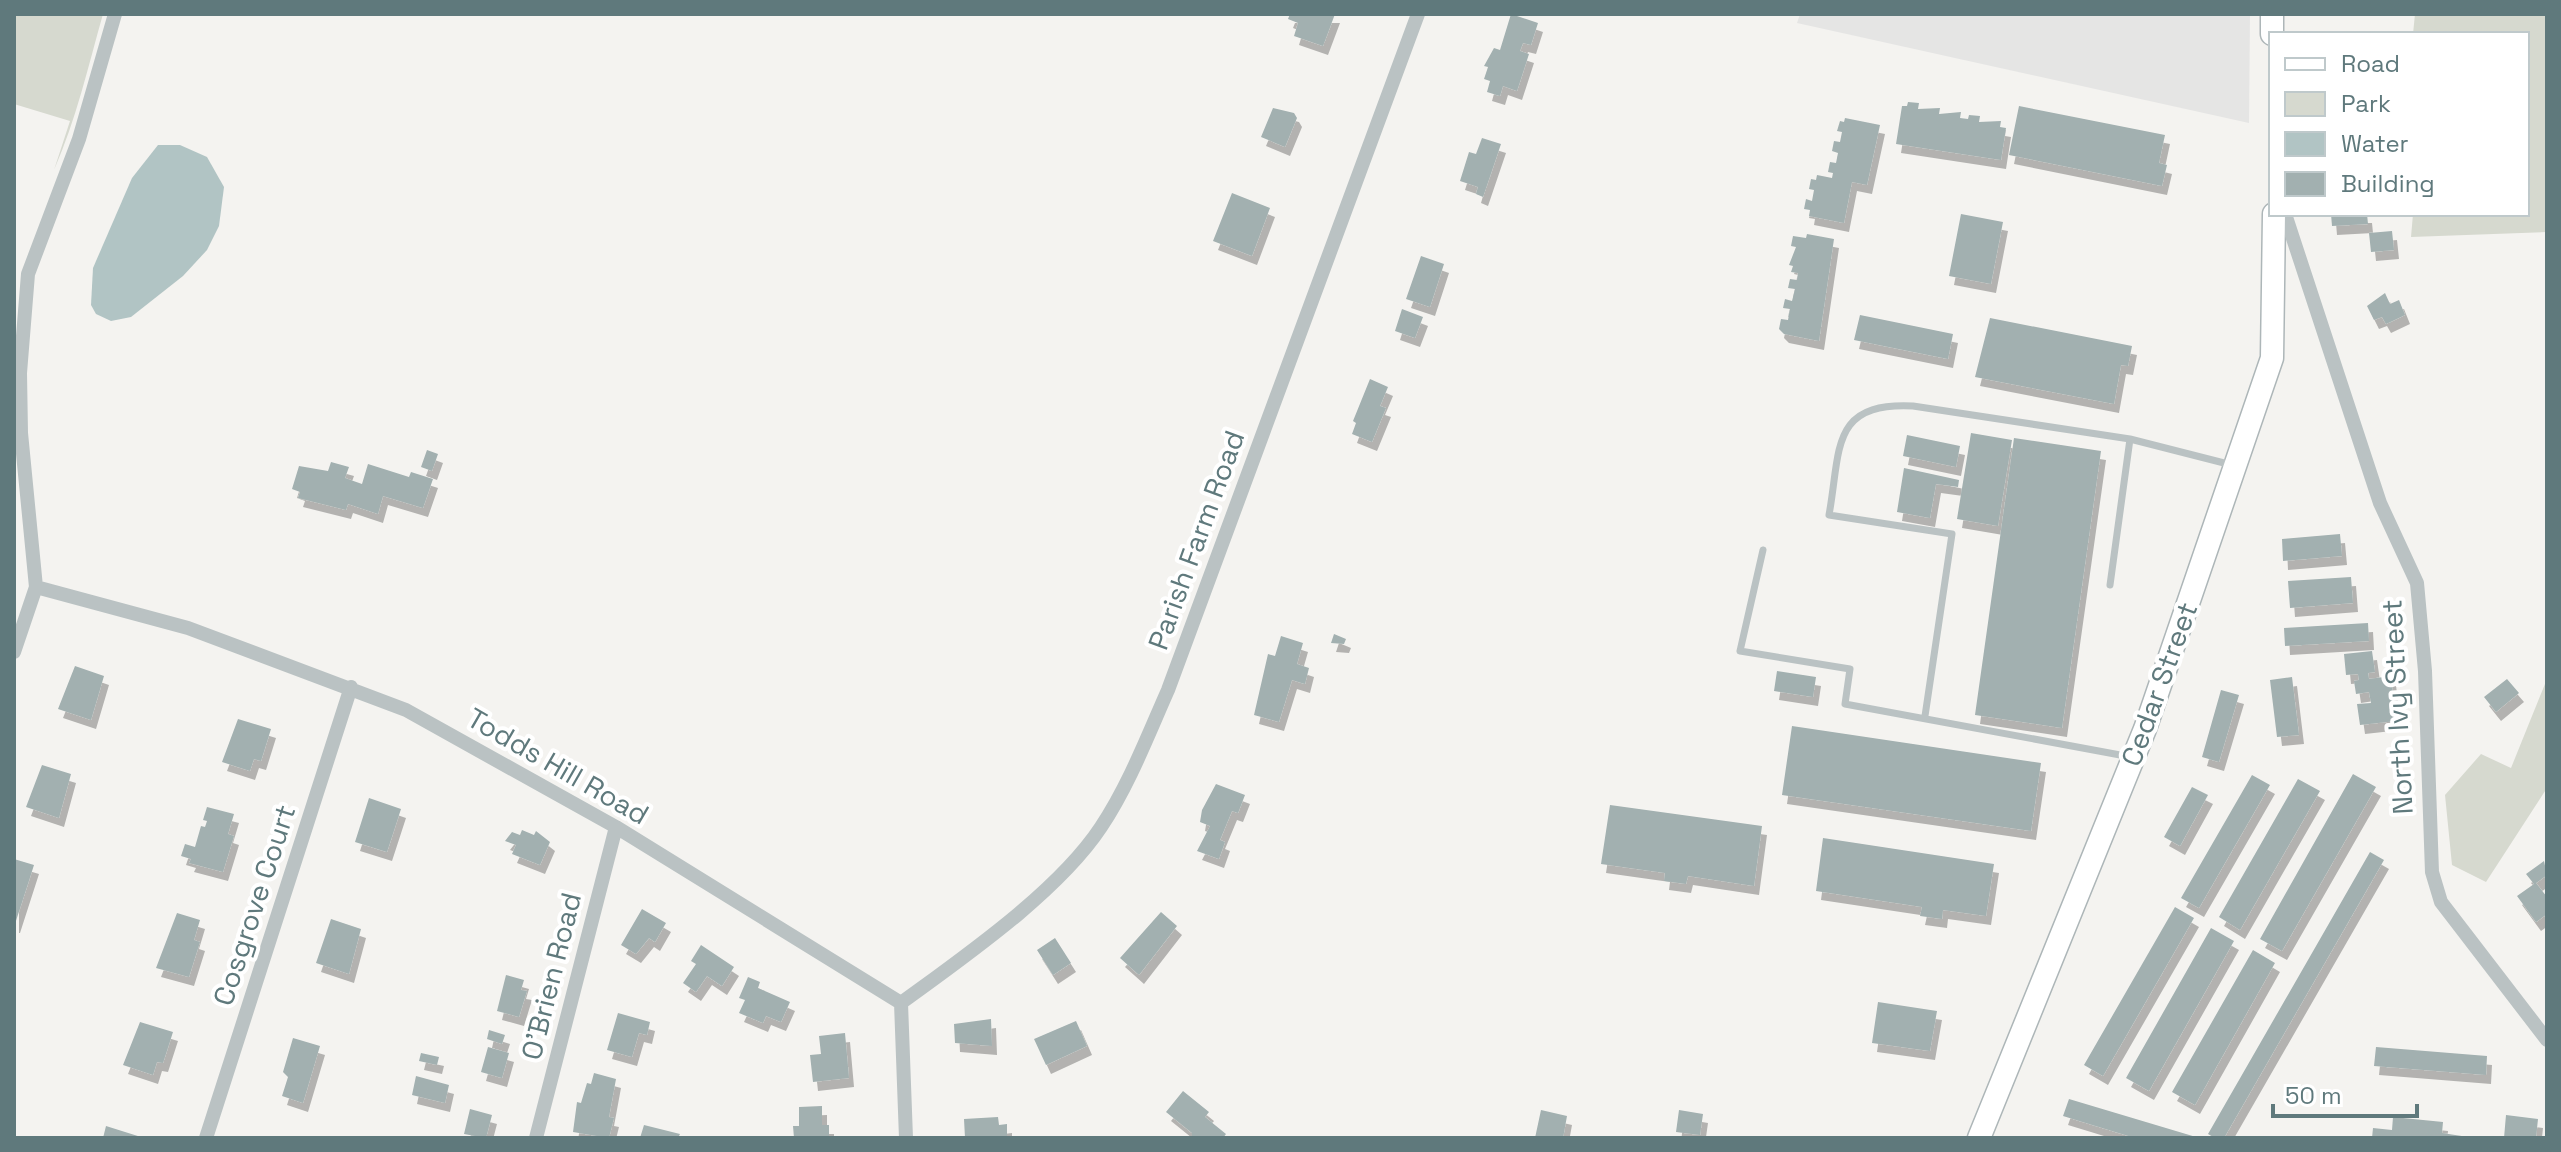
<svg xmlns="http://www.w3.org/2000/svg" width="2561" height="1152" font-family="'Space Grotesk',sans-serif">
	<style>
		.built { fill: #e5e5e4 }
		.green { fill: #d6d9cf }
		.water { fill: #b1c4c4 }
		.building { fill: #a2b0b0; filter: url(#shadow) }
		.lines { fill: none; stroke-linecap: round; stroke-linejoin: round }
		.secondary-casing { stroke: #adb6b8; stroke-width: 25 }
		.lane { stroke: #bac2c3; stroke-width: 7 }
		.street { stroke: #bac2c3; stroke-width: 14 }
		.secondary { stroke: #fff; stroke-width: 22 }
		.labels { text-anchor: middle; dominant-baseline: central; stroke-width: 8; stroke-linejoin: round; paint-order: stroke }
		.street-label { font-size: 28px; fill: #5f797c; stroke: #fff }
	</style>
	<defs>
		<filter id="shadow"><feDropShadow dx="5" dy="9" stdDeviation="0" flood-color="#0004"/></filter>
	</defs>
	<rect width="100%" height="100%" fill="#f4f3f0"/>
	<path class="built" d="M1800,14H2250L2249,123L1797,23Z"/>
	<path class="green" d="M14,14H103C88,67 76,120 54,170L70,121L14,104Z
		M2415,14H2547V232L2411,237L2413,214H2527V34H2413Z
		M2547,679V788L2486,882L2452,865L2445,795L2481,754L2511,768Z"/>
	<path class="water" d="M158,145H180L207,157L224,187L219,226L207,250L183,276L131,317L111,321L96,314L91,305L93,268L132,178Z"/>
	<path class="building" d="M1290,14H1335L1323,46L1294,36L1298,23L1288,19Z
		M1511,14L1538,23L1531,45L1523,43L1520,51L1529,54L1517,91L1503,86L1500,96L1487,92L1490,81L1484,79L1488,67L1484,66L1494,48L1500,50Z
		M1908,102L1919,103L1918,109L1940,108L1939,114L1961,112L1960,118L1968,119L1969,115L1980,116L1979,122L2001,121L2000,127L2006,128L2001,160L1896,144L1902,106H1907Z
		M2019,106L2165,135L2159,163L2167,165L2162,186L2009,155Z
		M1273,108L1294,113L1297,118L1285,147L1261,137Z
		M1845,118L1880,125L1867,185L1852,182L1844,223L1809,216L1810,210L1804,209L1806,199L1812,201L1814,190L1809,189L1811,179L1816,180L1817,175L1832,178L1833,173L1828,172L1830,162L1836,163L1838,153L1832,151L1834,141L1840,142L1842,132L1837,131L1840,121L1844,122Z
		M1482,138L1501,144L1483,197L1476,194L1478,187L1460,181L1469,152L1476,154Z
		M1232,193L1270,208L1252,256L1213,241Z
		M1961,214L2003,222L1991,284L1949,276Z
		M2331,214H2367L2368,224L2332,226Z
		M2392,231L2394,250L2371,252L2369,233Z
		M1807,234L1834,239L1819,341L1784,334L1779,329L1781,319L1788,320L1790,309L1783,308L1785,299L1792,301L1795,289L1788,288L1790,279L1797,280L1798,273L1791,272L1793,266L1789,265L1796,247L1791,246L1793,236L1806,238Z
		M1421,256L1444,264L1430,307L1406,299Z
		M2385,293L2390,304L2399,300L2405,315L2386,324L2382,317L2374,320L2367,306Z
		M1402,309L1423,317L1415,338L1395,331Z
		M1860,315L1953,334L1948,359L1854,340Z
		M1990,318L2132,346L2128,366L2121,365L2114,404L1975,377Z
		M1370,379L1388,387L1380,406L1386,408L1372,442L1352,434L1356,423L1353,421Z
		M1971,433L2012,440L1998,526L1957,519Z
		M1907,435L1960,446L1956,467L1903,456Z
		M2014,438L2101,451L2062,728L1975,715Z
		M427,450L438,454L432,471L421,467Z
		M331,462L349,467L345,478L362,484L368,464L409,477L411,472L433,479L423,508L383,496L378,514L348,504L346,510L298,498L300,492L292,489L299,466L328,471Z
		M1904,468L1959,480L1958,487L1936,484L1930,518L1897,512Z
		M2340,534L2342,556L2283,561L2282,539Z
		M2351,577L2353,603L2290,608L2288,581Z
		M2368,623L2369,641L2285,646L2284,628Z
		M1334,634L1346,639L1344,644L1331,643Z
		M1281,636L1303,643L1297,664L1309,668L1305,684L1292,680L1279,722L1254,715L1268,654L1275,656Z
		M2372,651L2375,672L2368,673L2369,679L2391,676L2396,721L2360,725L2357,704L2371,703L2369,692L2356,694L2354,681L2359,680L2358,674L2346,675L2344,654Z
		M75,666L104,676L91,720L58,709Z
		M1777,671L1816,677L1813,697L1774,691Z
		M2292,677L2299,735L2277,737L2270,680Z
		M2507,679L2519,693L2496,712L2484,697Z
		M2221,690L2239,695L2219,762L2202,757Z
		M238,719L271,729L261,761L254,759L250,771L222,762Z
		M1792,726L2041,763L2031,831L1782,795Z
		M42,765L71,774L59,818L26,807Z
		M2353,774L2376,787L2282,951L2260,939Z
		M2252,775L2270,785L2199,908L2181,898Z
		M2298,779L2320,791L2240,930L2219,917Z
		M1216,784L1245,795L1238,813L1232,811L1220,840L1225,842L1219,859L1197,851L1210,826L1200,822L1202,810Z
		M2192,787L2208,795L2180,846L2164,837Z
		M369,798L401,809L387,852L355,842Z
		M1610,805L1762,826L1754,886L1688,876L1686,884L1664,881L1665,873L1601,864Z
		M207,807L234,814L228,834L234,836L223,872L189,863L191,859L181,856L185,844L195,847L201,826L205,827L207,821L203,820Z
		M522,830L534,835L536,831L550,842L540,865L512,854L516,845L505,841L512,832L520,835Z
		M1823,838L1994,864L1986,916L1943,910L1942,919L1920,916L1922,907L1816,891Z
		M2370,852L2384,860L2224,1138H2215L2208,1134Z
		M14,859L34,865L15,924H14Z
		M2544,861L2547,875L2536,883L2547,897V914L2536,922L2517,896L2534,884L2526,874Z
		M2175,907L2194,918L2103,1076L2084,1065Z
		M642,909L666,923L655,942L649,938L636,954L621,945Z
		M1161,912L1177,926L1139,975L1120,958Z
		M177,913L200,920L194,940L200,942L189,977L156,968Z
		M331,919L361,929L349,974L316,963Z
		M2211,928L2234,941L2149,1091L2126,1078Z
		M1055,938L1071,963L1053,975L1037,950Z
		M701,945L734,967L722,986L707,976L696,992L683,983L696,964L691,961Z
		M2253,950L2275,963L2195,1105L2172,1092Z
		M506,975L524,980L521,990L527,991L519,1017L497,1011Z
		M748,977L760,982L758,988L790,1002L781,1022L766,1016L763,1023L739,1013L745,1000L739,998Z
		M1878,1002L1937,1011L1930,1051L1872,1043Z
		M618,1013L650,1022L647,1035L639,1033L632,1057L607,1050Z
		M991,1019L992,1046L955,1043L954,1024Z
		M1076,1021L1087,1046L1046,1065L1034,1039Z
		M140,1022L173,1032L163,1063L157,1062L153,1075L123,1065Z
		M489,1030L505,1035L502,1044L487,1039Z
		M845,1033L849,1078L813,1082L810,1055L821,1054L819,1036Z
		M293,1038L320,1046L303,1103L282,1096L288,1077L283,1072Z
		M488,1047L509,1053L502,1078L481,1072Z
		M2376,1047L2487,1056L2486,1075L2374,1066Z
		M421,1053L439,1057L437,1065L419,1061Z
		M594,1073L616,1079L609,1117L614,1118L609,1138L573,1132L577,1102L581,1103L587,1083L591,1084Z
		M416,1076L449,1085L445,1103L412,1095Z
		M1183,1091L1209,1112L1205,1117L1226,1134L1223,1138H1192V1133L1166,1112Z
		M2069,1099L2196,1137V1138H2135L2063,1116Z
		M822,1106V1125H829V1138H794L793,1126H799V1107Z
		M470,1109L492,1115L486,1138L464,1134Z
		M1541,1110L1567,1116L1563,1138H1535Z
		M1679,1110L1703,1114L1700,1135L1676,1132Z
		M2506,1115L2538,1119L2536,1138H2504Z
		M998,1117L999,1125L1007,1124V1138H965L964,1119Z
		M2393,1117L2443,1122L2442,1133L2475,1138H2372L2373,1128L2392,1130Z
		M644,1125L680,1134L678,1138H640Z
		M106,1126L141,1137L140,1138H103Z"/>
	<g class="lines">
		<defs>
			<path id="secondary" d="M2272,14V34
				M1979,1138L2145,729L2272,358L2274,214"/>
		</defs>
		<use href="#secondary" class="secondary-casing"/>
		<path class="lane" d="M1763,550L1740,651L1850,669L1845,704L2131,757
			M2110,585L2130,439
			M1925,716L1952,534L1829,515C1841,449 1830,402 1913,406L2130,439L2232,465"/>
		<path class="street" d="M2285,214L2380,503L2417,583L2425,671L2432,872L2441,902L2547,1040
			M36,587L188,628L406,710L616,827L901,1003
			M14,652L36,587L21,433L20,373L28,274L79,139L115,14
			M901,1003C964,957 1058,892 1101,827C1129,785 1148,735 1168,690L1418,14
			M901,1003L906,1138
			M206,1138L351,687
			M536,1138L616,827"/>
		<use href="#secondary" class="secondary"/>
	</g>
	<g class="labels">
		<g class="street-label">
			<text transform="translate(1196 540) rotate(-70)">Parish Farm Road</text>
			<text transform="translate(2159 684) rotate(-70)">Cedar Street</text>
			<text transform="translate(2397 707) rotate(-93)">North Ivy Street</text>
			<text transform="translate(558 766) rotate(30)">Todds Hill Road</text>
			<text transform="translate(254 905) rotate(-72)">Cosgrove Court</text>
			<text transform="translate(551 976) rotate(-76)">O'Brien Road</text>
		</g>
	</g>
	<rect width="2561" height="1152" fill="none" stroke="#5f797c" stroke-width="32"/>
	<rect x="2269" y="32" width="260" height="184" fill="#ffffff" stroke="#bfc9cb" stroke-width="2"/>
	<rect x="2285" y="58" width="40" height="12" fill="#ffffff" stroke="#bfc9cb" stroke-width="2"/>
	<text x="2341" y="72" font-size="24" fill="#5f797c">Road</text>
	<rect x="2285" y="92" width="40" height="24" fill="#d6d9cf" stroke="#bfc9cb" stroke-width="2"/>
	<text x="2341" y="112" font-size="24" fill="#5f797c">Park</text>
	<rect x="2285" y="132" width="40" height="24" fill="#b1c4c4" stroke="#bfc9cb" stroke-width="2"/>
	<text x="2341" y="152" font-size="24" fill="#5f797c">Water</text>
	<rect x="2285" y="172" width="40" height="24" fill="#a2b0b0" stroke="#bfc9cb" stroke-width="2"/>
	<text x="2341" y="192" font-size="24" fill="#5f797c">Building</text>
	<path d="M2273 1104v12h144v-12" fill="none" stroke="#5f797c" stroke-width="4"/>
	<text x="2285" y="1104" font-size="24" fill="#5f797c" stroke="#ffffff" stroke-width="6" paint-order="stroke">50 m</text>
</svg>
